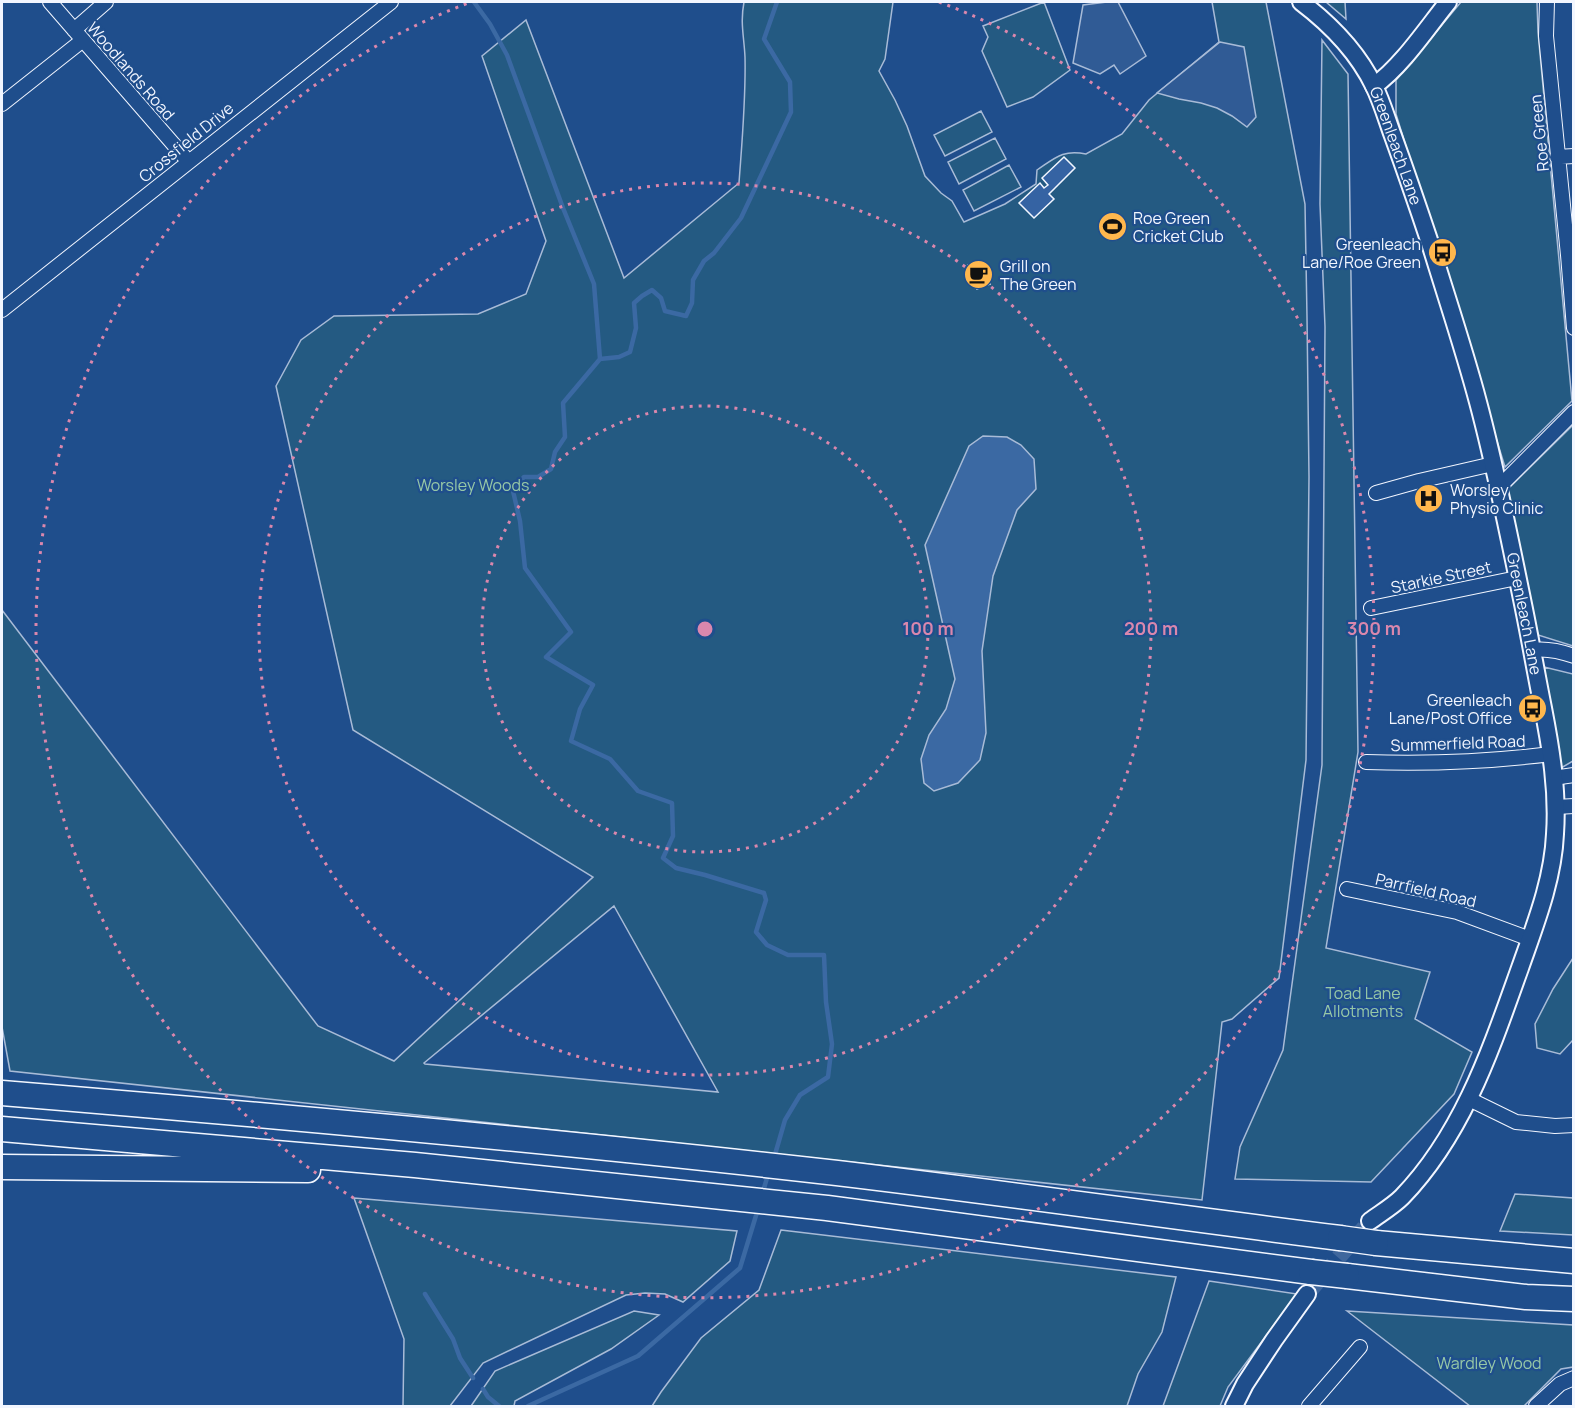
<svg xmlns="http://www.w3.org/2000/svg" width="1575" height="1408" font-family="Manrope,sans-serif">
	<style>
		.green { fill: #245a82; stroke: #a8bbd7; stroke-width: 1.5; fill-rule: evenodd }
		.parking { fill: #305b95; stroke: #a8bbd7; stroke-width: 1.5 }
		.water { fill: #3b69a3; stroke: #a8bbd7; stroke-width: 1.5 }
		.lines { fill: none; stroke-linecap: round; stroke-linejoin: round }
		.stream { stroke: #3b69a3; stroke-width: 4.5 }
		.building { fill: #3563a3; stroke: #f2f6ff; stroke-width: 1.5 }
		.tertiary-tunnel { stroke: #3f679d; stroke-width: 16; stroke-dasharray: 16 8; stroke-linecap: butt }
		.minor-casing { stroke: #f2f6ff; stroke-width: 16 }
		.tertiary-casing { stroke: #f2f6ff; stroke-width: 20 }
		.motorway-casing { stroke: #f2f6ff; stroke-width: 27 }
		.minor { stroke: #1f4e8c; stroke-width: 14 }
		.tertiary { stroke: #1f4e8c; stroke-width: 16 }
		.motorway { stroke: #1f4e8c; stroke-width: 24 }
		.motorway-bridge-casing { stroke: #f2f6ff; stroke-width: 27; stroke-linecap: butt }
		.motorway-bridge { stroke: #1f4e8c; stroke-width: 24 }
		.ring { fill: none; stroke: #da87ad; stroke-width: 3; stroke-dasharray: 3 6 }
		.labels { text-anchor: middle; dominant-baseline: central; stroke-width: 4.5; stroke-linejoin: round; paint-order: stroke }
		.street-label { font-size: 16px; fill: #f2f6ff; stroke: #1f4e8c }
		.poi-label { font-size: 16px; fill: #f2f6ff; stroke: #1f4e8c; text-anchor: start }
		.park-label { font-size: 16px; fill: #97c8a6; stroke: #1f4e8c }
		.centre { fill: #da87ad; stroke: #1f4e8c; stroke-width: 3 }
		.ring-label { font-size: 18px; text-anchor: middle; font-weight: bold; fill: #da87ad; stroke: #1f4e8c; stroke-width: 4.5; stroke-linejoin: round; paint-order: stroke }
	</style>
	<rect width="100%" height="100%" fill="#1f4e8c"/>
	<path class="green" d="M744,2H893L885,59L879,71L895,100L907,126L925,176L941,193L952,201L964,222L1005,204L1036,184L1037,170C1055,158 1063,149 1086,154L1122,134L1149,100L1219,42L1212,2H1266L1305,204L1307,317L1309,477L1306,760L1279,978L1232,1019L1222,1022L1202,1200L10,1071L2,1027V610L318,1026L394,1061L593,877L353,730L276,386L301,340L334,316L478,314L526,294L546,241L482,56L526,20L624,278L739,183C742,141 746,99 745,57C744,36 740,23 744,2ZM614,906L718,1092L425,1064L424,1063Z
		M1044,2L1070,70L1033,97L1007,107L982,51L988,37L983,26Z
		M1326,2H1345L1346,19Z
		M1461,2H1537L1538,32L1572,401L1505,467L1396,114V80Z
		M1322,40L1348,74L1358,752L1326,948L1430,972L1415,1019L1472,1052L1454,1094L1371,1182L1235,1179L1240,1147L1283,1050L1322,765L1325,327L1320,204Z
		M981,111L992,132L945,156L934,135Z
		M995,138L1006,159L959,184L948,162Z
		M1009,165L1021,187L974,211L963,190Z
		M1573,425V646L1538,635L1506,491Z
		M1544,667L1573,674V761L1561,768Z
		M1573,958V1040L1560,1054L1537,1048L1535,1024L1553,989Z
		M1515,1194L1573,1198V1235L1500,1231Z
		M354,1198L737,1231L730,1261L683,1302L665,1294L645,1293L626,1295L483,1363L450,1406H403L404,1339Z
		M781,1230L1176,1277L1162,1332L1138,1374L1127,1406H652L661,1392L701,1338L759,1290Z
		M1209,1281L1297,1294L1228,1387L1220,1406H1163Z
		M634,1311L659,1315L611,1349L515,1401L514,1406H471L495,1371Z
		M1347,1311L1573,1325V1367L1561,1369L1524,1406H1470Z"/>
	<path class="parking" d="M1107,2H1118L1146,56L1120,74L1114,65L1100,74L1073,63L1083,5Z
		M1220,42L1244,47L1256,117L1247,127L1232,116L1217,108L1201,103L1179,99L1157,93Z"/>
	<path class="water" d="M983,436L1007,437L1021,445L1034,459L1036,489L1017,510L993,576L982,651L986,733L980,760L958,783L934,791L924,783L921,759L929,735L946,709L955,679L925,545L969,446Z"/>
	<g class="lines">
		<path class="stream" d="M474,2L490,24L507,55L563,208L594,284L600,359
			M774,1158L785,1120L800,1095L828,1077L832,1044L826,1002L824,955H788L767,945L756,932L766,900L764,893L705,875L676,868L663,858L673,836L672,803L638,791L610,759L571,741L580,709L593,685L546,657L571,632L525,568L520,521L513,491L524,477H538L551,469L555,452L565,437L563,403L600,359L619,357L630,352L636,328L634,303L642,296L652,290L661,298L665,311L686,316L692,303L693,280L704,261L714,253L741,218L791,112L790,82L764,39L777,2
			M762,1195L769,1171
			M425,1294L453,1339L460,1358L473,1378
			M483,1389L488,1397L499,1406
			M528,1406L638,1356L740,1268L758,1209"/>
	</g>
	<path class="building" d="M1064,157L1075,168L1049,194L1054,199L1034,218L1019,203L1040,183L1044,188L1048,185L1042,178Z
		M980,261L990,284L977,289L968,265Z"/>
	<g class="lines">
		<path class="tertiary-tunnel" d="M1307,1294L1370,1221"/>
		<defs>
			<path id="minor" d="M50,2L188,161
				M1547,2L1546,36L1568,255L1574,257
				M74,30L106,2
				M2,104L83,40
				M1557,157L1574,156
				M1568,255L1574,328
				M2,310L391,2
				M1499,487L1574,412
				M1376,493L1419,481L1493,464
				M1371,608L1517,578
				M1532,650C1547,648 1560,651 1574,656
				M1366,762C1430,764 1488,762 1551,754
				M1553,778L1574,775
				M1556,807L1574,806
				M1347,889L1457,912L1530,939
				M1469,1099L1516,1122L1555,1126L1574,1125
				M1309,1406L1360,1347
				M1536,1406L1560,1384L1574,1378"/>
			<g id="tertiary">
				<path id="s1" d="M1301,2C1330,24 1358,53 1374,86C1382,102 1387,120 1393,136C1406,172 1418,207 1430,243C1446,296 1464,349 1478,402C1496,469 1509,536 1523,604C1530,638 1536,673 1543,708C1551,749 1558,791 1555,834C1553,880 1535,925 1520,968C1491,1049 1463,1134 1402,1197C1393,1206 1381,1213 1370,1221"/>
				<path d="M1374,86C1402,66 1427,28 1448,2"/>
				<path d="M1234,1406L1245,1384L1274,1340L1307,1294"/>
			</g>
			<path id="motorway" d="M2,1093C280,1116 559,1141 837,1173C1005,1193 1172,1217 1340,1238
				M2,1129L415,1165L827,1208L1311,1272
				M2,1167L308,1170
				M1376,1243L1574,1261
				M1347,1276L1526,1297L1574,1299"/>
		</defs>
		<use href="#minor" class="minor-casing"/>
		<use href="#tertiary" class="tertiary-casing"/>
		<use href="#motorway" class="motorway-casing"/>
		<use href="#minor" class="minor"/>
		<use href="#tertiary" class="tertiary"/>
		<use href="#motorway" class="motorway"/>
		<defs>
			<path id="motorway-bridge" d="M1340,1238L1376,1243
				M1311,1272L1347,1276"/>
		</defs>
		<use href="#motorway-bridge" class="motorway-bridge-casing"/>
		<use href="#motorway-bridge" class="motorway-bridge"/>
	</g>
	<g class="ring">
		<circle cx="705" cy="629" r="223"/>
		<circle cx="705" cy="629" r="446"/>
		<path d="M939 2A669 669 0 1 1 471 2"/>
	</g>
	<defs>
		<symbol id="stadium-disc" viewBox="-11 -11 22 22"><circle r="9.5" fill="#ffb74d" stroke="#1f4e8c"/><path d="M0-5a6.5 5 0 1 0 0 10a6.5 5 0 1 0 0-10ZM-3.5-1.8h7v3.6h-7Z" fill="#111"/></symbol>
		<symbol id="bus-disc" viewBox="-11 -11 22 22"><circle r="9.5" fill="#ffb74d" stroke="#1f4e8c"/><path d="M-5-6H5V4H4V6H2V4H-2V6H-4V4H-5ZM-3.5-4V0h7V-4ZM-3.5 1.2v1.5H-2V1.2ZM2 1.2v1.5H3.5V1.2Z" fill="#111"/></symbol>
		<symbol id="cafe-disc" viewBox="-11 -11 22 22"><circle r="9.5" fill="#ffb74d" stroke="#1f4e8c"/><path d="M-5.5-4.5H6V0H3Q3 3.5 0 3.5H-2.5Q-5.5 3.5-5.5 0ZM3-3.2v2h1.7v-2ZM-6 4.5H4V6H-6Z" fill="#111"/></symbol>
		<symbol id="hospital-disc" viewBox="-11 -11 22 22"><circle r="9.5" fill="#ffb74d" stroke="#1f4e8c"/><path d="M-5-5h3v3.5h4V-5h3V5h-3V1.5h-4V5h-3Z" fill="#111"/></symbol>
	</defs>
	<g fill-rule="evenodd">
		<use href="#stadium-disc" x="1096" y="210" width="33" height="33"/>
		<use href="#bus-disc" x="1426" y="236" width="33" height="33"/>
		<use href="#cafe-disc" x="962" y="258" width="33" height="33"/>
		<use href="#hospital-disc" x="1412" y="482" width="33" height="33"/>
		<use href="#bus-disc" x="1516" y="692" width="33" height="33"/>
	</g>
	<g class="labels">
		<g class="street-label">
			<text transform="translate(131 71) rotate(49)">Woodlands Road</text>
			<text transform="translate(1539 133) rotate(-96)">Roe Green</text>
			<text transform="translate(186 142) rotate(-39)">Crossfield Drive</text>
			<text stroke="none"><textPath href="#s1" startOffset="176">Greenleach Lane</textPath></text>
			<text transform="translate(1441 577) rotate(-12)">Starkie Street</text>
			<text stroke="none"><textPath href="#s1" startOffset="662">Greenleach Lane</textPath></text>
			<text transform="translate(1458 743) rotate(-2)">Summerfield Road</text>
			<text transform="translate(1426 890) rotate(13)">Parrfield Road</text>
		</g>
		<g class="poi-label">
			<text x="1133" y="218">Roe Green<tspan x="1133" dy="18">Cricket Club</tspan></text>
			<text x="1421" y="244" text-anchor="end">Greenleach<tspan x="1421" dy="18">Lane/Roe Green</tspan></text>
			<text x="1000" y="266">Grill on<tspan x="1000" dy="18">The Green</tspan></text>
			<text x="1450" y="490">Worsley<tspan x="1450" dy="18">Physio Clinic</tspan></text>
			<text x="1512" y="700" text-anchor="end">Greenleach<tspan x="1512" dy="18">Lane/Post Office</tspan></text>
		</g>
		<g class="park-label">
			<text x="473" y="485">Worsley Woods</text>
			<text x="1363" y="993">Toad Lane<tspan x="1363" dy="18">Allotments</tspan></text>
			<text x="1489" y="1363">Wardley Wood</text>
		</g>
	</g>
	<circle cx="705" cy="629" r="9" class="centre"/>
	<g class="ring-label">
		<text x="928" y="635">100 m</text>
		<text x="1151" y="635">200 m</text>
		<text x="1374" y="635">300 m</text>
	</g>
	<rect width="1575" height="1408" fill="none" stroke="#f2f6ff" stroke-width="6"/>
</svg>
